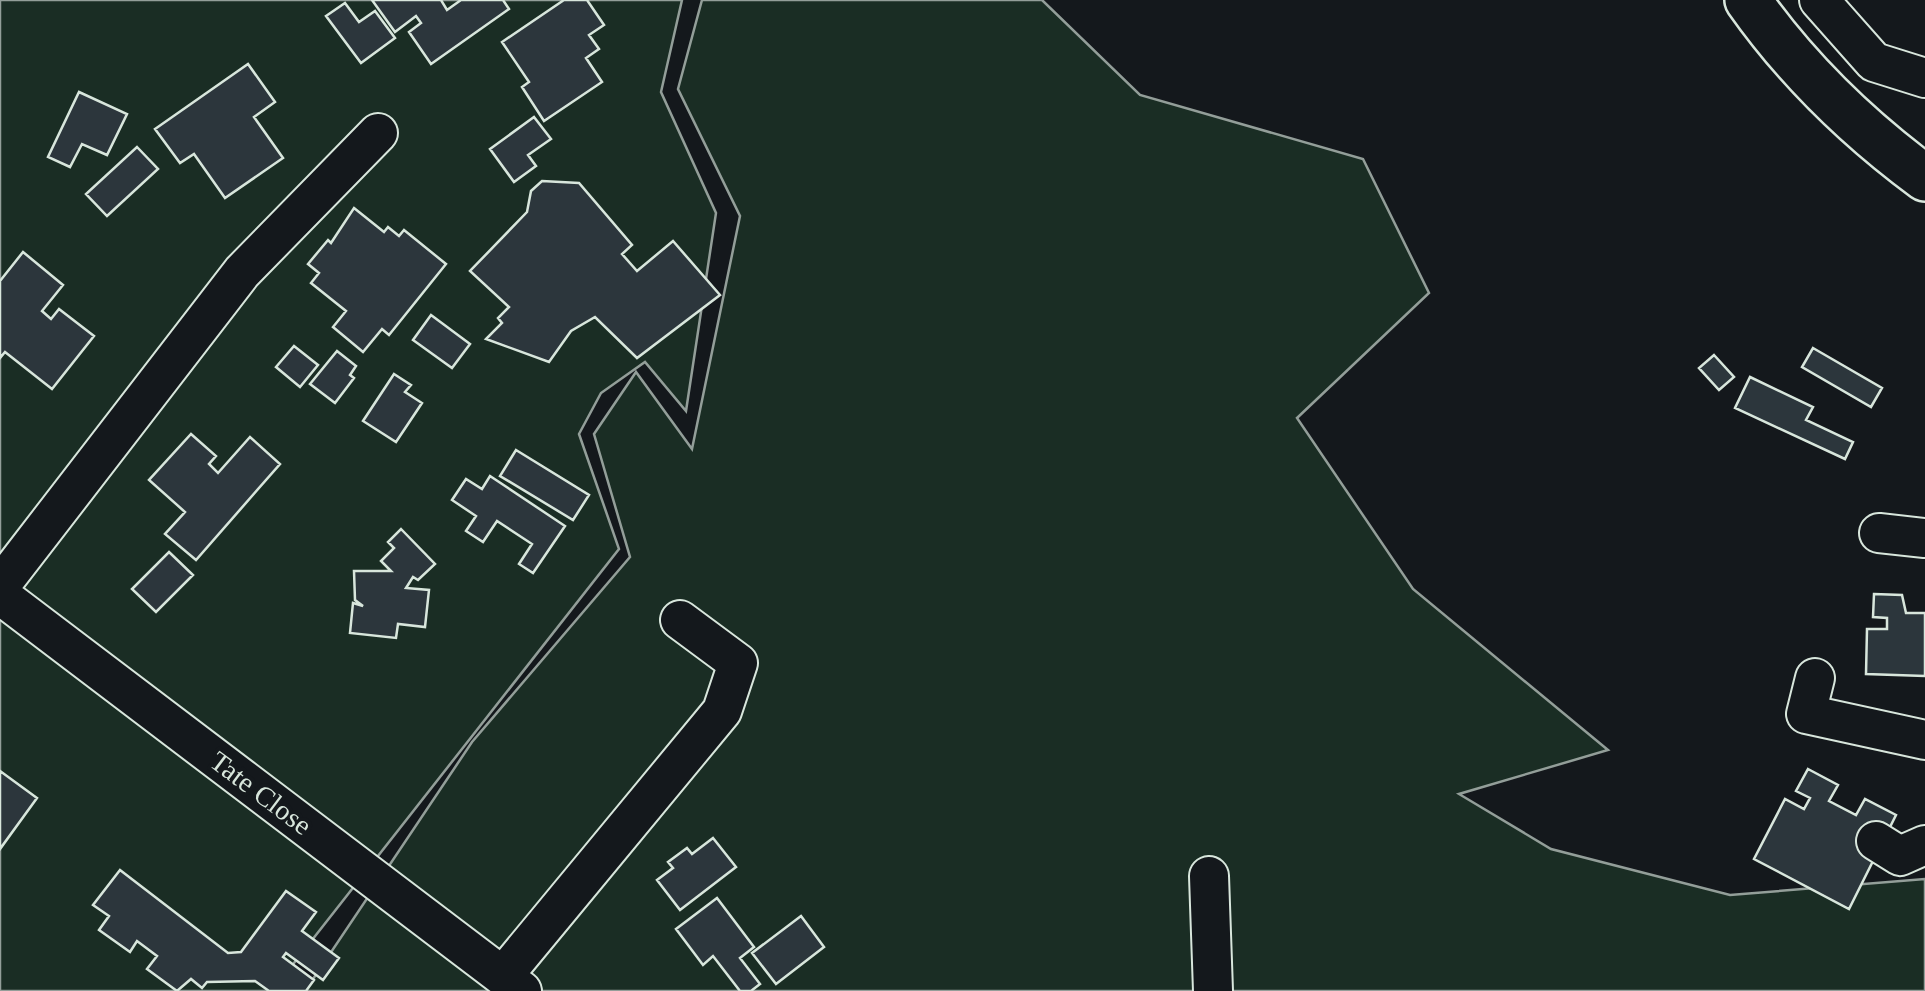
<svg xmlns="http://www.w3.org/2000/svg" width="1925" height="991" font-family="Georgia,serif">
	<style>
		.green { fill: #1a2d24; stroke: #939e99; stroke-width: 2.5 }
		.building { fill: #2c363c; stroke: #d8e6dc; stroke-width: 2.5 }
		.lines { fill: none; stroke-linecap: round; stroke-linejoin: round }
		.minor-casing { stroke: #d8e6dc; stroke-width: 42 }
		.major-casing { stroke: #d8e6dc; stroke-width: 50 }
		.minor { stroke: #14181c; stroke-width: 38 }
		.major { stroke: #14181c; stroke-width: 45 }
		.labels { text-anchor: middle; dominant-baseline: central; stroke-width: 8; stroke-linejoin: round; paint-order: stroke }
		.street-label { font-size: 28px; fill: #d8e6dc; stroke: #14181c }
	</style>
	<rect width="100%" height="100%" fill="#14181c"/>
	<path class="green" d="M0,0H682L661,92L716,213L686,411L645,362L601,393L579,434L619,549L272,991H0Z
		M702,0H1042L1140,95L1363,159L1429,293L1297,418L1413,589L1608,750L1459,794L1551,849L1730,895L1925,879V991H305L472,742L630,557L594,434L636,372L692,449L740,216L678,89Z"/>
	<path class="building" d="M372,0H441L447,10L461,0H503L509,9L431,64L409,32L421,23L416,16L395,32Z
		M564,0H587L604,25L589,35L599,49L586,58L602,82L544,121L522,87L529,82L502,42Z
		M345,3L359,22L375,11L395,38L361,63L326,16Z
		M248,64L275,102L254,117L283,158L225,198L194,154L180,163L155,129Z
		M79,92L127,114L107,155L82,144L70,167L48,157Z
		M534,117L551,139L528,155L536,166L514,182L490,149Z
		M137,147L158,169L107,216L86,194Z
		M542,181L579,183L632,245L622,254L637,271L673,241L720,295L637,358L595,317L571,331L549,362L486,339L502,323L498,318L509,307L470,271L527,212L531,191Z
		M354,208L384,232L388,227L399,236L404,230L446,264L389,335L382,329L363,352L333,327L346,311L311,283L319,273L308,264L328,240L331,243Z
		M23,252L63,285L42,311L51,319L59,309L94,336L52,389L5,352L0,358V281Z
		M431,315L470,344L452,368L413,340Z
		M294,346L318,365L300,387L276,367Z
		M1813,348L1882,388L1871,407L1802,367Z
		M337,351L356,366L350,375L354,378L335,403L310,384Z
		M1714,355L1734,377L1719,390L1699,368Z
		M394,374L411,385L405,392L422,403L396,442L363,421Z
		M1750,377L1813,407L1806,420L1853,442L1845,459L1735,408Z
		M191,434L216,456L209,464L218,473L250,437L280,464L196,560L165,534L185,512L149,480Z
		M516,450L589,495L573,520L500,476Z
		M490,476L565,526L533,573L519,564L532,544L497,521L483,542L466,531L476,516L452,500L466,479L482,489Z
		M401,529L435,564L418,580L413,577L406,588L429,590L425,627L398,624L396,638L350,633L353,603L363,606L355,600L354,571H391L381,561L394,548L388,542Z
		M169,552L193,575L156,612L132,589Z
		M1874,594L1902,595L1906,613H1925V676L1866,674L1867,629H1887V618L1873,617Z
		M1808,769L1838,785L1829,801L1856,815L1865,799L1896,815L1849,909L1754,859L1785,799L1804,809L1810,798L1796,791Z
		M0,771L37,798L0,849Z
		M713,838L736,867L680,910L657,880L673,868L668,862L687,848L692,854Z
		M120,870L228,953L241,952L286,891L316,912L302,931L339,958L323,980L286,953L283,957L314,980L306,991H269L255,981L207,982L202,988L191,979L177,991L147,969L157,956L137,941L130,952L99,930L109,916L93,905Z
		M717,898L754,947L740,958L760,984L751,991H740L713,956L703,965L676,929Z
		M801,916L824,947L776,984L752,953Z"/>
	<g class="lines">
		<defs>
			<path id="minor" d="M1819,0L1874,62L1925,78
				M1879,533L1925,538
				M0,586L242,272L378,133
				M0,595L522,991
				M1815,678L1806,714L1925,740
				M1876,841L1900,856L1925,845
				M1209,876L1213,991
				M503,976L722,711L738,663L680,620"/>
			<path id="major" d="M1748,0C1798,71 1856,127 1925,178"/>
		</defs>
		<use href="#minor" class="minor-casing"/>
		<use href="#major" class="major-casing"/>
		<use href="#minor" class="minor"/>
		<use href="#major" class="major"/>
	</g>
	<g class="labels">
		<g class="street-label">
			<text transform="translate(261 793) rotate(37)">Tate Close</text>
		</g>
	</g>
</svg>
